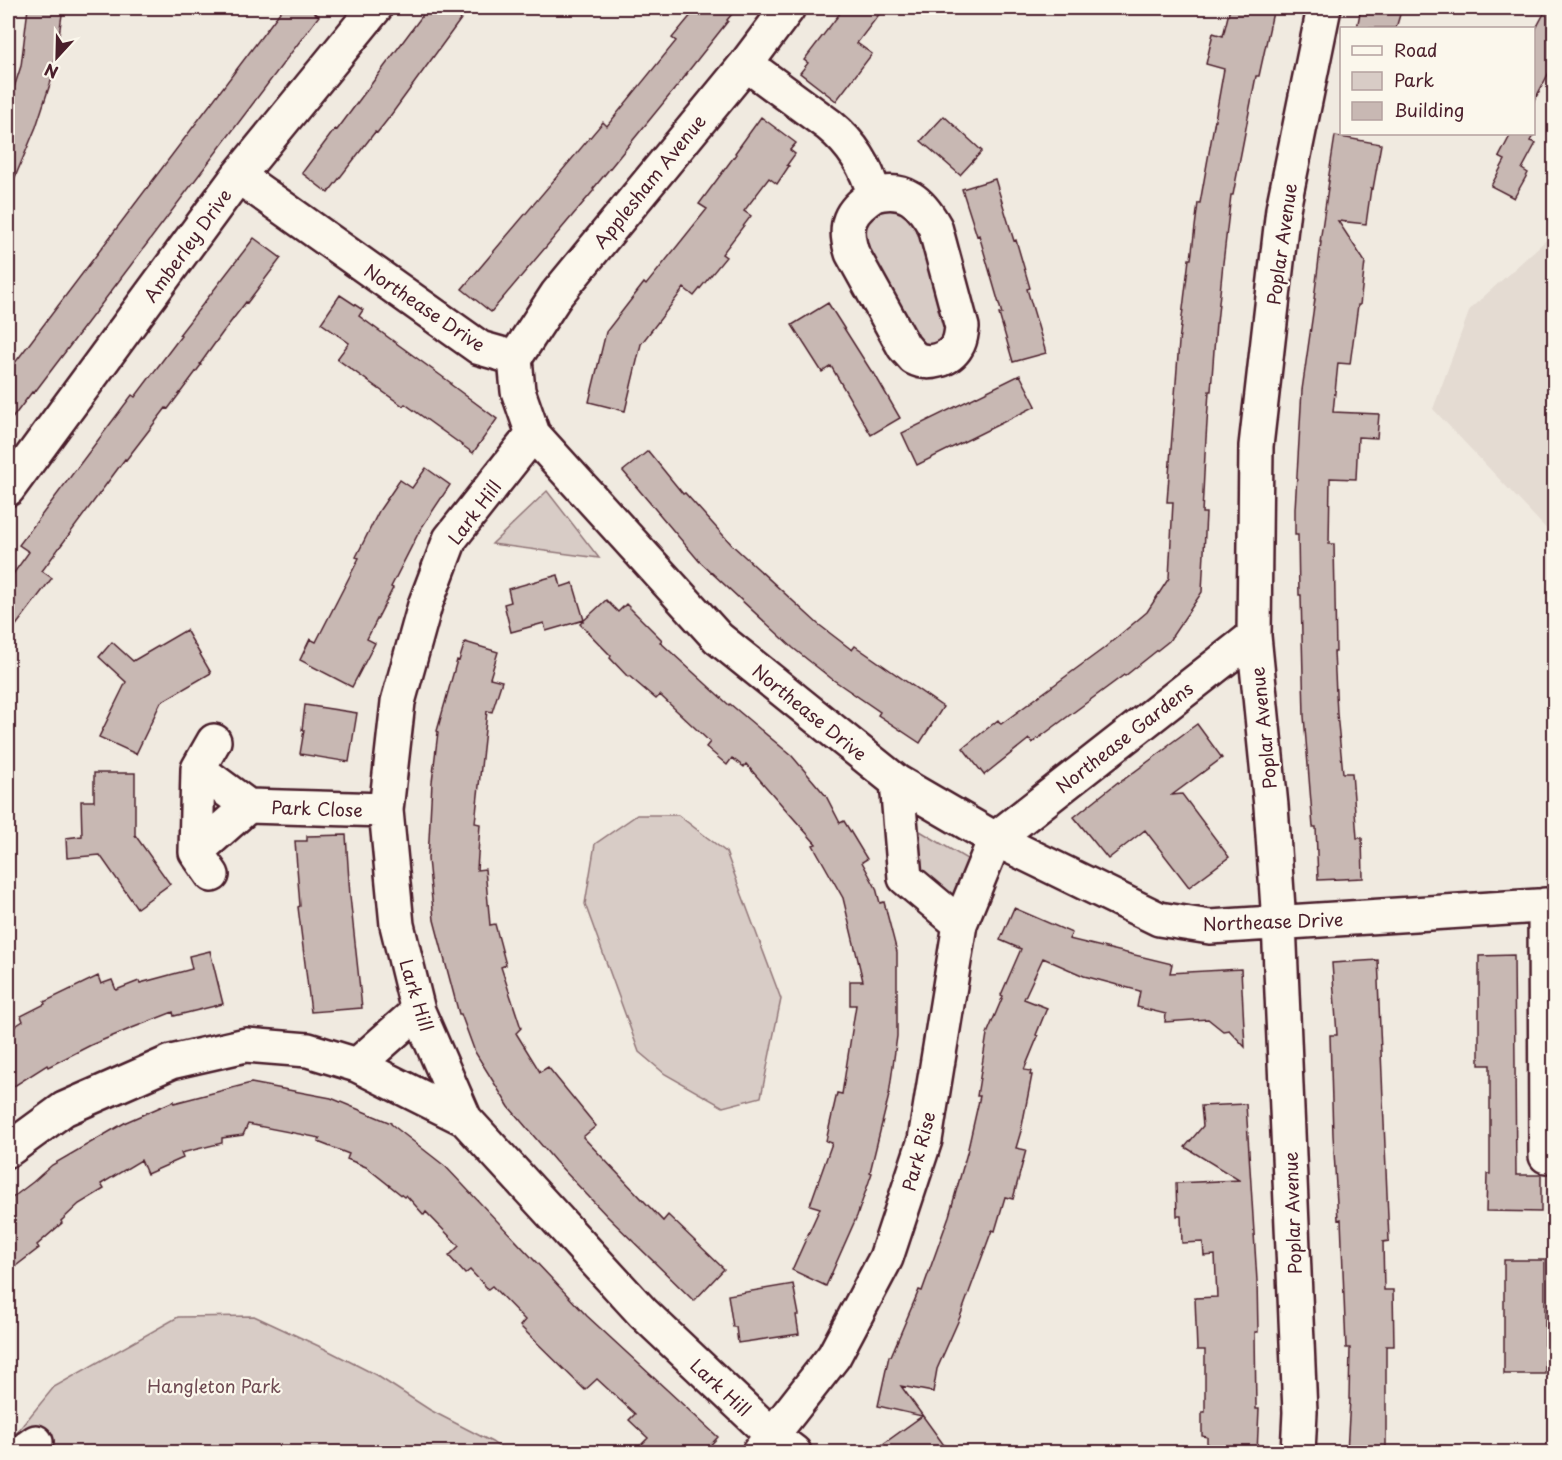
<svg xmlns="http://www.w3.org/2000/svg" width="1562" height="1460" font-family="'Playpen Sans',sans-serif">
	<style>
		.built { fill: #e4dbd2 }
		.green { fill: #d8ccc6; stroke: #917678; stroke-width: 1.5 }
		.building { fill: #c8b8b3; stroke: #4a1f2b; stroke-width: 1.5 }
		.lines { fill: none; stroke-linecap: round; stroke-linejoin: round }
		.minor-casing { stroke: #4a1f2b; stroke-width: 38 }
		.minor { stroke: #fbf7ec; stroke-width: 33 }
		.labels { text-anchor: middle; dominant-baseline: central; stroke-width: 4.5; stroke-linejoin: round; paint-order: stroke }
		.street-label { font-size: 18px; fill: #4a1f2b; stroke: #fbf7ec }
		.park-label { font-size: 18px; fill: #6e4a52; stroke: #fbf7ec }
	</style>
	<rect width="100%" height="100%" fill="#f0eae0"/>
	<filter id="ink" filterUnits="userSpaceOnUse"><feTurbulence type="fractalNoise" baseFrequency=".0167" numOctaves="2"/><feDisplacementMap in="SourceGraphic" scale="12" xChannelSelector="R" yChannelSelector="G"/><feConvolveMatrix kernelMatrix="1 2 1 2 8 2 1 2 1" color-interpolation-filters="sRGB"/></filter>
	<g filter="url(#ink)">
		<path class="built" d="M1554,233V537L1433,409L1470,309Z"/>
		<path class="green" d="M895,207L917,220L950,326L942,343L930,346L917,339L864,252L863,232L868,220L879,211Z
			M547,491L599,558L492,544Z
			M637,815H678L726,852L781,999L761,1097L723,1107L665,1074L639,1052L585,904L595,844Z
			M920,831L977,865L958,908L919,877Z
			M254,1316L325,1349L376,1375L430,1410L492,1442L506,1452H22L9,1442L54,1387L178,1317Z"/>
		<path class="building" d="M28,8H63L53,75L36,127L8,194V106L21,66Z
			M283,8H308L319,16L72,343L34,393L32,392L8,424V372Z
			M428,8H469L388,119L377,133L375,132L328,193L302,173L335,129L337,130Z
			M697,8H737L727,20L728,21L686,74H687L593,189L594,190L491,312L462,289L603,122L607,126L676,41L672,38Z
			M844,8H884L857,43L872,54L836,101L800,73L808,63L804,60Z
			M1230,8H1253L1273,12L1259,76H1256L1233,195H1231L1223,263L1217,323H1216L1211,391H1209L1205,454L1202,513H1206L1202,592L1169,641L1125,676L1124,675L1032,743L1029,739L984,775L963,748L998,720L1001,724L1103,649L1147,612L1169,578L1173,502H1167L1179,342L1189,259H1191L1198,203H1200L1224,69L1206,64L1213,33L1223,36Z
			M1361,8H1402L1396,28H1357Z
			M1547,8H1554V63L1533,103V34Z
			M944,116L982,151L960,175L921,141Z
			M761,117L796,143L790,150L795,154L787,165L789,166L777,184L769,178L744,211L751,216L722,254L726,257L694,296L684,288L641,344L625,411L589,402L606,332L644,283L646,285L707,209L699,204L736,154L735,153Z
			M1511,134H1534L1530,141L1536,143L1522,169L1528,173L1514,198L1491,186L1505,160L1499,157Z
			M1335,136L1381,144L1373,189L1371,188L1366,224L1338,221L1365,262L1360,305H1358L1350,364L1338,363L1333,412L1379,414L1377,438L1358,437L1356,479L1330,478L1329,544H1334L1336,652H1334L1337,714L1343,773H1352L1357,838H1362L1363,878L1318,880L1316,827H1313L1304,716L1301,595H1299L1298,535H1295V509L1302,390L1315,299H1314L1321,242H1320L1329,181H1328Z
			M995,179L1014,241L1016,240L1030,288L1027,289L1046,353L1013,362L999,314H1002L979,235L977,236L962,189Z
			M254,238L281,258L247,303L246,302L223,332L200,364L201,365L168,409L166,408L126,460L125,459L42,571L52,578L8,636V581L29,552L19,545L132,395L135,397L181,336L179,335Z
			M340,295L363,310L359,316L451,383L450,384L497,419L473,453L405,404L403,406L337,359L349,343L321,323Z
			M828,303L873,374L874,373L900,418L871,435L831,366L822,372L792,325Z
			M1020,375L1036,406L917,465L902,433Z
			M648,451L683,494L685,493L732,545L818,624L852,650L855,646L943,707L920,743L878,715L880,712L832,679L793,648L699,561L623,471Z
			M426,468L450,485L420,530L391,587L393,588L367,639L375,643L352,687L300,660L310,639L316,642L359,558L356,557L379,511L400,480L412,488Z
			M558,575L561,587L573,583L584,620L546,631L544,623L511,632L504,604L511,602L508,589Z
			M606,600L618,612L626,604L662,640L660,642L729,705L730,704L792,756L826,796L840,823L844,821L867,859L862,862L876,888L880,903L884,902L897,952V1036L889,1095L870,1172L872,1173L857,1216L826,1286L792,1270L820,1208L810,1205L832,1143L826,1141L837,1093L842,1094L856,1005H850V981H863L843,898L813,845L816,844L746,764L744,767L732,758L727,765L706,747L710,742L660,695L656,699L629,676L628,677L610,658L611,656L580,624Z
			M186,630L211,673L161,702L136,754L99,737L126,682L99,657L112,642L133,661Z
			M465,642L498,652L490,678L502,681L492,712L487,711L475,823L480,824L477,870L485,869L490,925L495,924L506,965L501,967L521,1028L516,1033L540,1072L548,1067L596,1126L583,1137L663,1221L668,1215L724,1269L694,1301L607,1216L555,1161L509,1107L475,1052L461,1014H459L434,920L428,859L432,782L438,732L437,731L457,660L459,661Z
			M305,705L357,713L349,762L300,754L304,730H302Z
			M1197,724L1222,758L1172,795L1182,794L1229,857L1189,887L1145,830L1108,859L1074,817L1118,782L1119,783L1168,747L1167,746Z
			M94,773H135V835L170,884L137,908L100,855L67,858L66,838L82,836L81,801H94Z
			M346,835L350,896L362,1008L311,1012L298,907L300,906L295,841H307V836Z
			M1014,908L1072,933L1069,939L1172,964L1170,973L1241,969L1245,1047L1229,1030L1223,1031L1208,1019L1165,1022L1166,1014L1137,1007L1140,991L1084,976L1043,958L1024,999L1047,1008L1036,1035L1038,1036L1024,1070L1031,1071L1030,1075H1032L1021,1131L1016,1148L1026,1150L1013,1199L1005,1197L995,1231L992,1230L960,1317L937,1369L933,1392L901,1386L949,1452H872L922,1416L878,1406L889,1356H891L919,1290L922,1291L949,1216L967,1153L980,1096H977L987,1034L1003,996L1001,995L1021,949L1000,940Z
			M210,951L223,1004L174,1016L173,1012L132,1028L91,1045L48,1067L47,1065L8,1090V1031L23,1021L21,1016L45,1004L44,1002L98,976L101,984L112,980L116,990L139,981L140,983L192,969L189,956Z
			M1514,955L1516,1175H1541V1212L1486,1211L1487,1174H1490V1065H1479V956Z
			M1378,960L1379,980L1378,981L1389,1241L1383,1242L1384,1290H1393L1394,1346H1386V1452H1347L1350,1399H1349L1350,1348H1346L1341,1219L1338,1220L1333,1135L1330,1035H1337L1332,963Z
			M251,1083L331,1098L391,1123V1124L446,1167L587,1316L718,1437L704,1452H634L648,1438L629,1420L635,1414L597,1379L585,1390L520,1326L525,1320L492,1286L488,1289L470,1270L465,1274L449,1256L459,1246L426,1212L424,1215L406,1195L404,1197L366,1167L347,1159L349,1154L318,1142L320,1138L248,1124L243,1135L222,1138V1143L181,1153L183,1158L147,1174L141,1160L101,1184L104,1189L79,1204L61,1221L62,1223L37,1245L39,1248L8,1272V1201L33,1182L52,1165L126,1122L174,1101V1103Z
			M1246,1104L1257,1281L1258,1332H1255L1256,1409H1259L1257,1452H1207V1437L1202,1436V1412H1205V1350H1197L1195,1298L1217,1297L1215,1255L1204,1256L1203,1242L1182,1243L1181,1216H1177L1176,1183L1239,1180L1185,1147L1203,1126L1201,1106Z
			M1504,1260H1545V1374H1504Z
			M793,1284L799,1315H796L799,1334L738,1343L736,1327H733L728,1295Z"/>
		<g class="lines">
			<defs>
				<path id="minor" d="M746,64L829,125C851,143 867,167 874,195C905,186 921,202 935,227L962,327C961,334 961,340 957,346C949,360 929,366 914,358C911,355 907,350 904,347L852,253C843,225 849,211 874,195
					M238,176L480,348L515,358
					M515,358L518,391L533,434L718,638L897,782L995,839L1159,919L1210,927L1554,905
					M515,358L557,294L746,64L788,8
					M533,434L450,539L425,605L398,702L386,810L397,925L418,1011L465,1119L643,1313L773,1436L794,1452
					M8,489L238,176L375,8
					M198,769L248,806
					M897,782L905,878L960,924
					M196,852L198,769L214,741
					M212,875L196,852L248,806L386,810
					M1545,905L1546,1156
					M357,1065L418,1011
					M8,1150L64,1109L171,1062L246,1045L308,1050L357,1065L465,1119
					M22,1452L36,1442
					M759,1452L834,1356L886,1258L925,1140L960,924L995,839L1254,636
					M1298,1452L1300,1412L1279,923L1271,806L1254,636L1256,446L1283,209L1324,8"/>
			</defs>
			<use href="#minor" class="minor-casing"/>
			<use href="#minor" class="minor"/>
		</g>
	</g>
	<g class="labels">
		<g class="street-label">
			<text transform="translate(649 181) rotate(-51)">Applesham Avenue</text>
			<text transform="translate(1281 244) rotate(-82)">Poplar Avenue</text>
			<text transform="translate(187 245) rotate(-54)">Amberley Drive</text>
			<text transform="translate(425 307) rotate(34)">Northease Drive</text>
			<text transform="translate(474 512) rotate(-53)">Lark Hill</text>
			<text transform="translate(810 712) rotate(39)">Northease Drive</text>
			<text transform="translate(1263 728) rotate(-96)">Poplar Avenue</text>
			<text transform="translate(1124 737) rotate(-38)">Northease Gardens</text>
			<text transform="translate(317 808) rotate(2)">Park Close</text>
			<text transform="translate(1273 921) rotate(-2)">Northease Drive</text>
			<text transform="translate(417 995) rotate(73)">Lark Hill</text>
			<text transform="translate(918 1151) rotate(-75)">Park Rise</text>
			<text transform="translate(1292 1213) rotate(-92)">Poplar Avenue</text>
			<text transform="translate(721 1387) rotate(43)">Lark Hill</text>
		</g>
		<g class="park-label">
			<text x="214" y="1385">Hangleton Park</text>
		</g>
	</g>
	<rect width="1562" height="1460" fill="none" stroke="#fbf7ec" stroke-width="30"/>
	<rect x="15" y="15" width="1532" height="1430" fill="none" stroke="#4a1f2b" stroke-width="2" filter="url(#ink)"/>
	<rect x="1340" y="27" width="195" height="108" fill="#fbf7ec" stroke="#b4a19f" stroke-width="1.5"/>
	<rect x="1352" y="46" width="30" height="9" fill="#fbf7ec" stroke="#b4a19f" stroke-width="1.5"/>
	<text x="1394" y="57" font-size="18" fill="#4a1f2b">Road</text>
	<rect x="1352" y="72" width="30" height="18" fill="#d8ccc6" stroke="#b4a19f" stroke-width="1.5"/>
	<text x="1394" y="87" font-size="18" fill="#4a1f2b">Park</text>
	<rect x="1352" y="102" width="30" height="18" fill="#c8b8b3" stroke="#b4a19f" stroke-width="1.5"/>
	<text x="1394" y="117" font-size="18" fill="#4a1f2b">Building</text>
	<g transform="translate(57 57) rotate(202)" stroke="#fbf7ec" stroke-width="4.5" paint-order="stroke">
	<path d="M0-4.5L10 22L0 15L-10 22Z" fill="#4a1f2b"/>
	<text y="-9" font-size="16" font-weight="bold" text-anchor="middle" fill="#4a1f2b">N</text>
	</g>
</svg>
